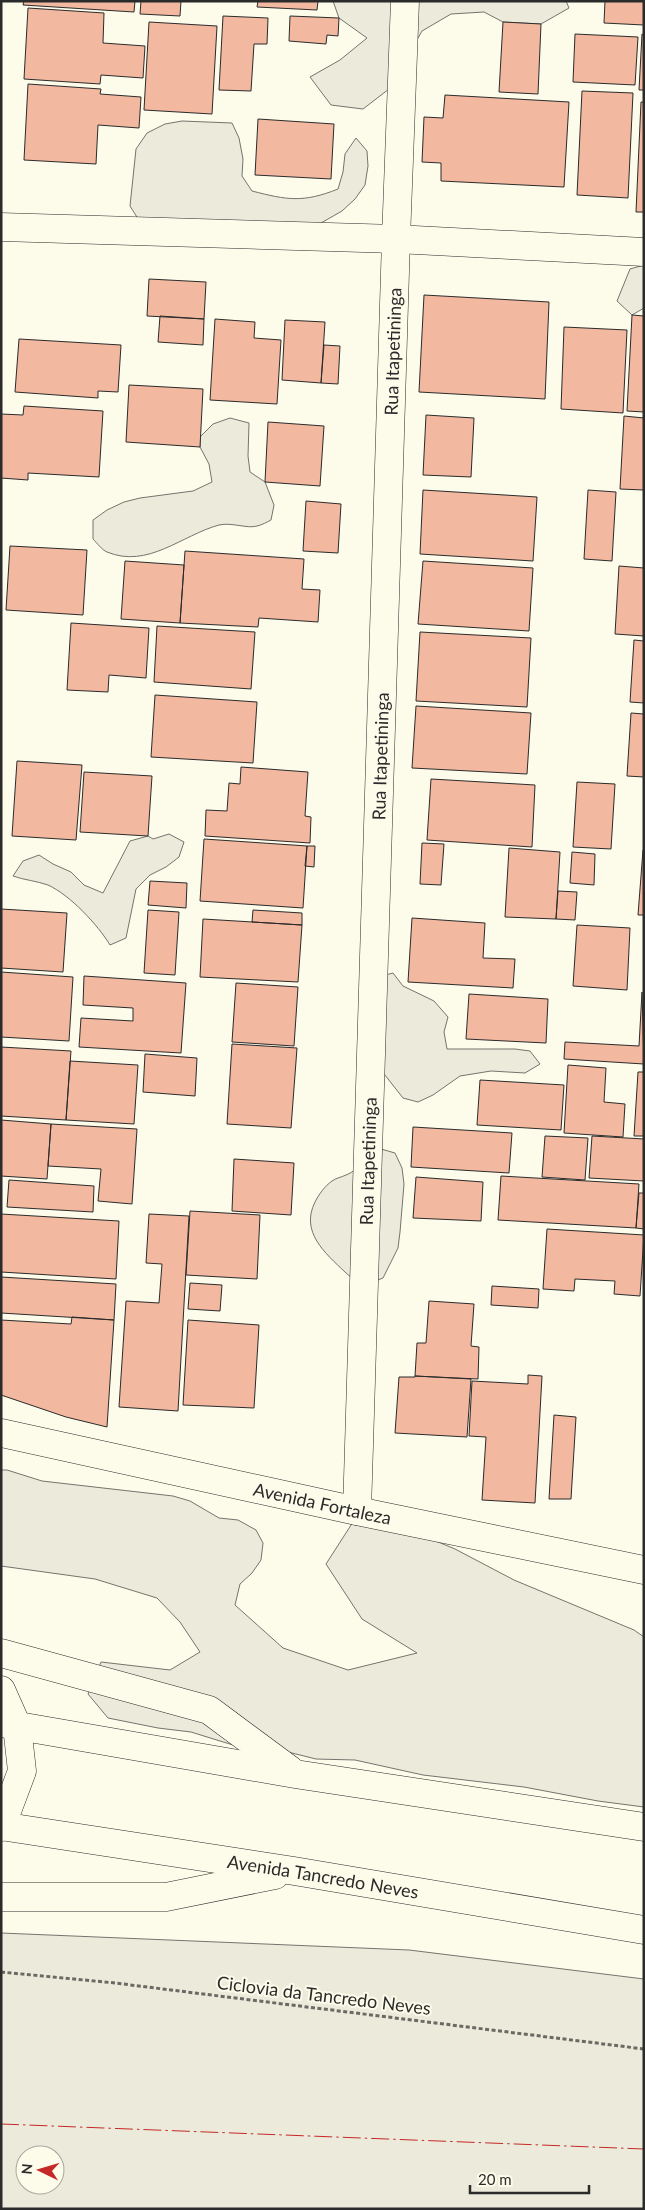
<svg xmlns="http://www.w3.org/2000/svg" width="645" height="2210" font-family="Lato,sans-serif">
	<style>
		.green { fill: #ecebdb; stroke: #74746e; fill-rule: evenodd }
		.building { fill: #f2b8a0; stroke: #2b2b2b }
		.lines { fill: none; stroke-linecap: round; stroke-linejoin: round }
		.street-casing { stroke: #2b2b2b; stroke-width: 29 }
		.secondary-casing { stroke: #2b2b2b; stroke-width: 29 }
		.primary-casing { stroke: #2b2b2b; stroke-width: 29 }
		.path { stroke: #6a6964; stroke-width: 3; stroke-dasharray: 4 2.5; stroke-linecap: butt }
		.street { stroke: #fdfbea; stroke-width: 28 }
		.secondary { stroke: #fdfbea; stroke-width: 28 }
		.primary { stroke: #fdfbea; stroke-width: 28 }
		.power { stroke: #c62828; stroke-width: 1; stroke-dasharray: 18 4 2.5 4; stroke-linecap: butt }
		.labels { text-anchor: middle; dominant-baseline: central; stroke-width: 4; stroke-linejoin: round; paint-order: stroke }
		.street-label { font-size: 18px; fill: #2b2b2b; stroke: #fdfbea }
	</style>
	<rect width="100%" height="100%" fill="#fdfbea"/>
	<path class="green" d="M333,1H566L569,8L541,24L503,22L484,12L451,14L422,31L389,89L363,109L331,105L310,77L340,60L367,38L339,18Z
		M182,121L232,123L239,138L243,159L242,176L252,191C287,200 303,203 338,189L343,172L345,154L356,138L367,151L368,166L365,185L355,199L342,211L314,227L140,222L130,206L136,149L147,133L165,124Z
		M644,265V308L632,315L617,301L630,269Z
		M230,418L249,423L248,456L250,472L265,482L274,505L271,520C267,522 262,525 257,526C247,529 232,522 219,525C182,535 148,569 107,552C102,550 97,543 93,539V520L107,510L124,502L140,498L193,491L212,482L209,464L200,447V437L213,424Z
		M169,834L184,842L179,857L166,867L150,875L136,889L126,938L110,945C98,925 70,895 48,885C37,881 24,880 13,876L23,861L39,855L53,864L71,872L84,885L103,893L130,841L148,836L153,839Z
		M393,973L403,986L434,1001L448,1017L444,1032L447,1049H515L530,1051L540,1064L525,1073L491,1071L460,1076L433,1095L418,1102L403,1098L381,1070L378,977Z
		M367,1145L395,1153L402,1168L404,1184L400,1232L398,1248L383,1278C366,1285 359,1285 345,1272C325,1253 300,1232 315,1202C319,1194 325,1186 332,1181C336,1178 342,1177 346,1175C362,1168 363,1160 367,1145Z
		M1,1470H7L42,1481L173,1496L190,1501L219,1518L238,1520L256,1530L263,1543L261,1560L252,1573L240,1584L235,1605L283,1648L348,1670L417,1653L362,1619L326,1564L353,1522L395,1524L455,1549L514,1580L634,1630L644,1637V1807L598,1801L524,1787L423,1775L355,1760L316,1759L280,1750L233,1745L191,1732L158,1728L108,1718L88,1694L101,1662L170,1670L200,1652L180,1622L157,1598L95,1579L1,1566Z
		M1,1933L409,1950L644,1979V2209H1ZM25,2155H55V2185H25Z"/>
	<path class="building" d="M24,1H135L134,12L23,5Z
		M141,1H181L180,16L140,14Z
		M258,1H318L317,10L257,7Z
		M605,1H644V25L604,23Z
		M28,8L104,13L103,43L145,46L143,78L101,75L100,84L24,79Z
		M223,16L268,18L267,44H254L251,91L219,90Z
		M290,16L339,18L338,36L327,35L326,44L289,41Z
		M149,22L217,26L212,114L144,110Z
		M503,22L541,24L538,94L499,92Z
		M575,34L638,37L635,85L573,82Z
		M642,34L644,35V90H639Z
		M28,84L101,89L100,94L141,97L139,128L98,125L96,164L24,160Z
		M582,91L633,93L628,198L577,195Z
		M445,95L569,102L564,187L441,181V163L422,162L424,117L443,118Z
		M641,102H644V212H636Z
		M258,119L334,124L331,179L255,175Z
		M149,279L206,282L204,319L147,316Z
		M424,295L549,302L545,399L419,392Z
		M632,315L644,316V412L627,411Z
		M160,316L204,319L203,345L158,342Z
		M215,319L255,322L254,338L281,340L277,404L210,400Z
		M285,320L325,322L321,383L282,380Z
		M564,327L627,330L623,413L561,409Z
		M19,339L121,345L118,392L98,391V398L15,392Z
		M324,345L340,346L338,384L321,383Z
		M129,385L203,389L200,447L126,442Z
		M24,406L103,411L99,477L28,473V480L1,478V414L23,415Z
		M426,415L474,418L471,477L423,475Z
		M624,416L644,418V490L620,489Z
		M268,422L324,426L320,486L265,482Z
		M423,490L537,497L533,561L420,554Z
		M588,490L616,492L612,561L584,559Z
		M306,501L341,504L338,553L303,551Z
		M10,546L87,550L83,615L6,610Z
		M185,551L304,559L302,589L320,590L318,622L259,618L258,627L180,623Z
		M125,561L184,565L180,623L121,619Z
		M423,561L533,568L529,631L418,624Z
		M619,566L644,568V636L615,634Z
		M71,623L149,628L146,678L109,675L108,692L67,690Z
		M157,626L255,632L251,689L154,682Z
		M420,632L531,638L527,707L416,701Z
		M634,640L644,641V703L630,702Z
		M155,695L257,702L253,763L151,757Z
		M416,706L531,713L527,774L412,768Z
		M631,713L644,714V777L627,776Z
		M17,761L82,765L76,840L12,836Z
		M241,767L308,772L305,816L311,817L310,843L205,836L206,810L227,811L229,783L240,784Z
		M84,772L152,776L148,836L80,832Z
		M431,779L535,785L532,847L427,840Z
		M577,782L615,784L611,849L573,847Z
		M204,839L307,846L303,908L200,901Z
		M422,843L444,844L441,885L420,884Z
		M307,846H315L314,867L305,866Z
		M509,848L560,852L556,919L505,917Z
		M643,850H644V915H638Z
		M572,852L595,854L594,885L570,883Z
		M150,881L187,883L186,908L148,905Z
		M558,891L577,892L575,920L556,919Z
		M1,909L67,913L63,972L1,968Z
		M148,910L179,912L175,975L144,973Z
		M253,910L302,913V925L252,922Z
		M412,918L485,923L483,958L515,959L513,988L408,982Z
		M203,919L302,925L298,982L200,977Z
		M577,925L630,928L627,990L573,986Z
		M1,972L73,977L69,1041L1,1037Z
		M84,976L186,983L181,1053L79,1047L81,1018L133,1021V1008L83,1005Z
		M236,983L298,987L294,1046L232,1042Z
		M642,992L644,1064L564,1059L565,1042L639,1046Z
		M469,994L548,999L546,1043L466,1039Z
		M232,1044L297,1048L291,1128L227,1124Z
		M1,1047L71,1051L66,1120L1,1116Z
		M145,1054L197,1058L195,1096L143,1092Z
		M70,1061L138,1065L134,1124L66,1120Z
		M568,1065L606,1068L604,1102L625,1104L623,1137L564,1133Z
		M638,1072H644V1136H634Z
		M480,1080L564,1085L561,1130L477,1125Z
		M1,1120L51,1124L47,1179L1,1176Z
		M51,1124L137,1129L132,1204L98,1201L101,1169L48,1166Z
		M413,1127L512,1133L509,1173L411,1167Z
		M545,1136L588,1138L585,1180L542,1177Z
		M592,1136L644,1139V1181L589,1178Z
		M234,1159L294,1163L291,1215L232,1211Z
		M501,1176L639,1184L636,1228L498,1220Z
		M416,1177L483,1182L481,1221L413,1218Z
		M9,1180L94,1186L93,1212L7,1207Z
		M639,1193H644V1229L636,1228Z
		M190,1211L260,1215L257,1279L186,1275Z
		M1,1214L119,1221L116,1279L1,1272Z
		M149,1214L189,1216L178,1411L119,1407L126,1301L159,1303L162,1264L146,1263Z
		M547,1229L644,1235L640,1296L614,1294L615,1281L575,1279L574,1291L543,1289Z
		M1,1277L116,1284L114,1320L1,1313Z
		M190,1283L222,1285L220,1311L188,1309Z
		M492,1286L539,1289L538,1308L491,1305Z
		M429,1301L474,1304L471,1346L479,1347L478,1379L415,1376L417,1343H426Z
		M72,1317L114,1320L107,1427L66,1417L1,1395V1320L71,1324Z
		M188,1320L259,1325L254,1408L183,1405Z
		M528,1375L542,1376L535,1503L482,1500L486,1437L469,1436L472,1381L528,1384Z
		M415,1376L471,1379L467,1437L395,1433L399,1377H415Z
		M554,1415L576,1417L571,1499H549Z"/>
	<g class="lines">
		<defs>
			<g id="street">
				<path id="s1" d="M357,1511L396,239L405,1"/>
			</g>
			<g id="secondary">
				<path d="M1,227L396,239L644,252"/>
				<path id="s2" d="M1,1433L357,1511L644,1570"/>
				<path d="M1,1690L17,1726L22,1771L1,1827"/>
			</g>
			<g id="primary">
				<path d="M1,1653L209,1710L290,1770"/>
				<path d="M1,1723L295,1774L644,1827"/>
				<path id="s3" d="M1,1826L294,1871L644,1930"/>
				<path d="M1,1897H166L275,1875"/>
			</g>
		</defs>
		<use href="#street" class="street-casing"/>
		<use href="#secondary" class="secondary-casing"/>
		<use href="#primary" class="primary-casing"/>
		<path class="path" d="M1,1972L115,1983L644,2049"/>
		<use href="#street" class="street"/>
		<use href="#secondary" class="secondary"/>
		<use href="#primary" class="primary"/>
		<path class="power" d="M1,2124L644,2149"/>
	</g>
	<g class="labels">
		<g class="street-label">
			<text stroke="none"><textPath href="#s1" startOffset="1160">Rua Itapetininga</textPath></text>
			<text stroke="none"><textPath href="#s1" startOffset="755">Rua Itapetininga</textPath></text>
			<text stroke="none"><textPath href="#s1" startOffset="350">Rua Itapetininga</textPath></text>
			<text stroke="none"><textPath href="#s2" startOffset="329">Avenida Fortaleza</textPath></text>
			<text stroke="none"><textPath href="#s3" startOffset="326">Avenida Tancredo Neves</textPath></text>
			<text transform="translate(324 1995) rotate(7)">Ciclovia da Tancredo Neves</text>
		</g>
	</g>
	<rect width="645" height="2210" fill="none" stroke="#2b2b2b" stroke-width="5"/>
	<g transform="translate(40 2170) rotate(275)"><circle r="24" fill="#fdfbea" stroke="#a9a89e"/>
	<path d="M0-4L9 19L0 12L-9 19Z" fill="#c62828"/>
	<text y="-8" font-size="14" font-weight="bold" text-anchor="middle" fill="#2b2b2b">N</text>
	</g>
	<path d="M470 2185v8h119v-8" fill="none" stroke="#2b2b2b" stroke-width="2.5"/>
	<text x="478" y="2185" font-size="15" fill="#2b2b2b" stroke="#fdfbea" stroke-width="4" paint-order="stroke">20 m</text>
</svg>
